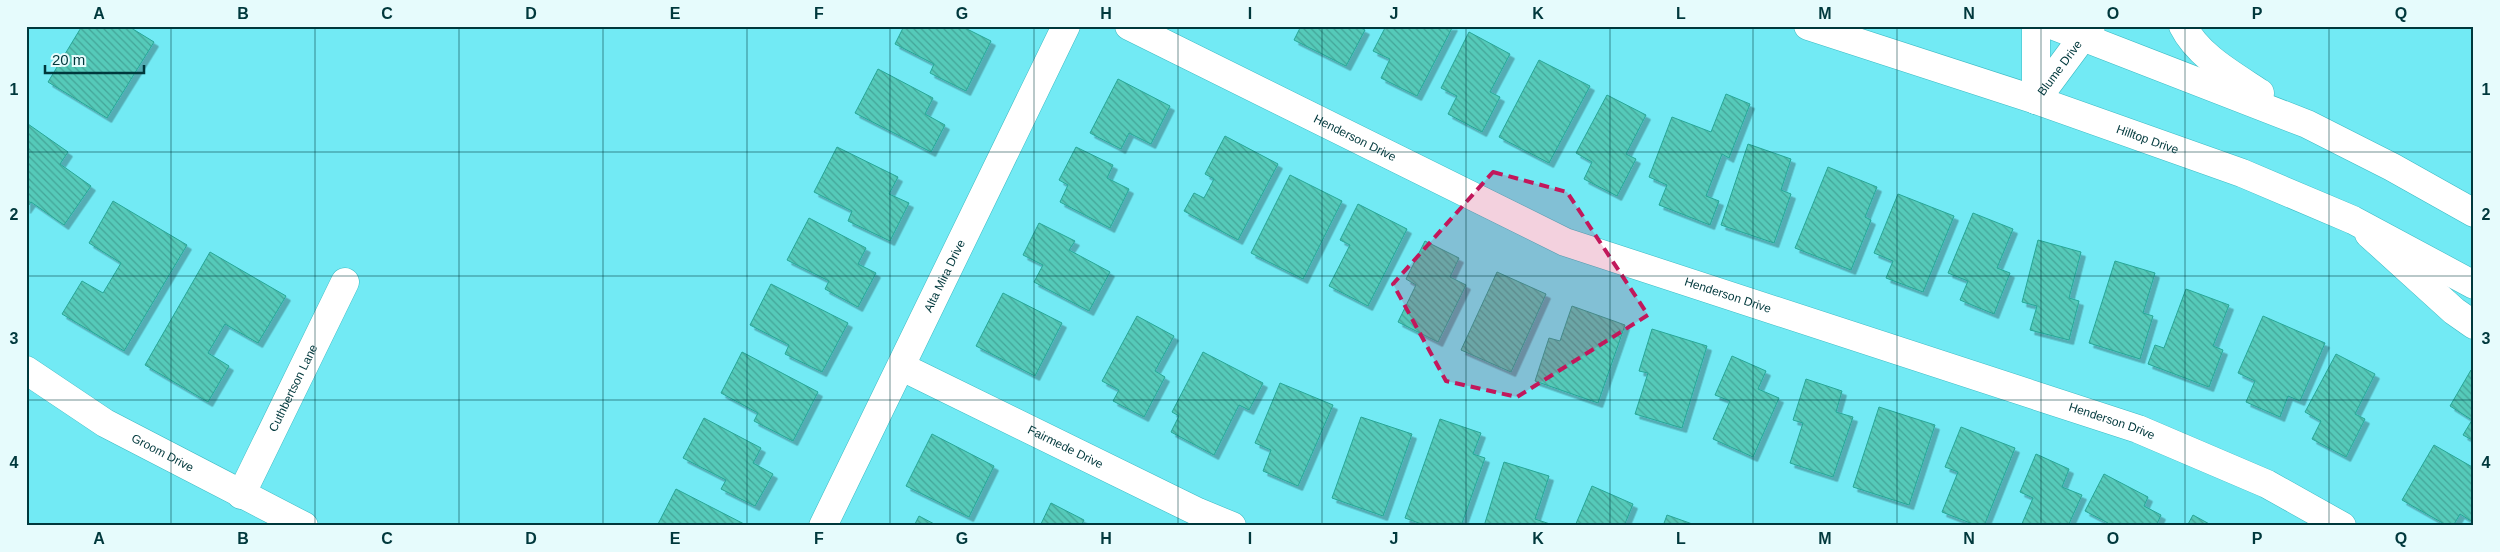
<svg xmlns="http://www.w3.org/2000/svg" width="2500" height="552" font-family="Arial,sans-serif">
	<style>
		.building { fill: url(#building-back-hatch); stroke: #27a696; filter: url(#shadow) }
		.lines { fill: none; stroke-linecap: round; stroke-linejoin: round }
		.street-casing { stroke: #3abac3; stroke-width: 29 }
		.secondary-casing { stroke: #3abac3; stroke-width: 29 }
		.street { stroke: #fff; stroke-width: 28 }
		.secondary { stroke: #fff; stroke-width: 28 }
		.marked { fill: #c2185b; fill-opacity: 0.2; stroke: #c2185b; stroke-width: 4; stroke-dasharray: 10 6; stroke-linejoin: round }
		.grid { fill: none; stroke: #00383c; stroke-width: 1; stroke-opacity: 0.55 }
		.labels { text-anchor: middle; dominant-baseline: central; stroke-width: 4; stroke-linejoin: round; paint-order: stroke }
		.street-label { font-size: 12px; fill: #00383c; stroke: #e6fbfc }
		.neatline { fill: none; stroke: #00383c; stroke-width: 2 }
		.grid-label { font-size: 16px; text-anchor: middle; font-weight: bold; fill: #00383c }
	</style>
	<defs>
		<pattern id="building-back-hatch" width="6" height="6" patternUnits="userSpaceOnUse" patternTransform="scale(1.25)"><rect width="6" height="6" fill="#55cab9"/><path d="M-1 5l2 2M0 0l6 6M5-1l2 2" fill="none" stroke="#44a598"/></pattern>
		<filter id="shadow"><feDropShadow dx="4.5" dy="4.5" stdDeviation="0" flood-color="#0004"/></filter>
	</defs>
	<rect width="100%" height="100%" fill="#72eaf4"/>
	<path class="building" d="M82,26H128L154,42L107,118L48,82Z
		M904,26H961L991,41L966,91L930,73L934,64L895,44Z
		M1301,26H1357L1365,30L1346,66L1294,40Z
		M1386,26H1453L1417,96L1381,78L1390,59L1373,51Z
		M1469,32L1510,54L1490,92L1500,97L1482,132L1448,114L1457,96L1441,88Z
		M1539,60L1590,86L1549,163L1499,137Z
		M878,69L933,98L925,114L945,125L931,152L855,113Z
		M1118,79L1170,106L1151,144L1129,133L1121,149L1090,133Z
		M1726,94L1750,104L1729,158L1722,154L1706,196L1719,201L1710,225L1659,205L1667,185L1649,177L1672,117L1711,132Z
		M1607,95L1646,115L1626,154L1636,159L1617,196L1584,179L1592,162L1576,153Z
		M28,124L68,152L60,164L91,186L64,225L31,202L26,209V127Z
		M1225,136L1278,164L1238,240L1184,211L1194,193L1204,198L1214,179L1205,174Z
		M1748,144L1791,159L1781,190L1791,194L1774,243L1721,225Z
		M837,147L898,177L889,194L909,203L890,241L848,221L852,211L814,192Z
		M1076,147L1113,165L1107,178L1129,189L1110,228L1060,202L1068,185L1059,180Z
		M1828,167L1877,187L1865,217L1871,220L1851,270L1795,248Z
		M1290,175L1342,201L1303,279L1251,253Z
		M1898,194L1954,216L1923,292L1886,278L1893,261L1874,253Z
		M113,201L187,245L124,351L62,314L82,281L103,293L121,263L89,243Z
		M1358,204L1407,229L1368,306L1329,286L1350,245L1340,240Z
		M1973,213L2013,229L1997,268L2010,273L1994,314L1960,300L1968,281L1948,273Z
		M809,218L866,248L858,264L876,273L858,307L825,289L829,281L787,260Z
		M1039,223L1075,241L1069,250L1110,272L1089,311L1034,282L1043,265L1023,255Z
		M2038,240L2081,252L2069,298L2079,301L2069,340L2030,330L2037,306L2022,302Z
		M1425,241L1459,258L1450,277L1466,285L1438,342L1398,322L1416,285L1406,279Z
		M210,252L286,296L258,343L225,324L208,353L229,366L208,402L145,365Z
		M2115,261L2155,273L2143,313L2153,316L2140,359L2089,343Z
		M1497,272L1546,294L1511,372L1461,350Z
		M771,284L848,323L822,372L785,354L789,345L750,325Z
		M2186,289L2229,305L2213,346L2223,350L2209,387L2148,364L2155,345L2164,348Z
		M1003,293L1062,323L1035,376L976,346Z
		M1572,306L1625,325L1598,403L1535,381L1549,338L1560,341Z
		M1137,316L1174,336L1155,371L1165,377L1144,417L1113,401L1119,390L1102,381Z
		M2263,316L2325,343L2300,401L2288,396L2280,417L2246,402L2255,381L2238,373Z
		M1652,329L1707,346L1682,428L1635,414L1648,373L1639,371Z
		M742,352L818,392L793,441L754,421L758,413L721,393Z
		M1203,352L1263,383L1249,410L1239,405L1214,455L1171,432L1179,416L1172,412Z
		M2336,354L2375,374L2355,414L2365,419L2346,457L2312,439L2321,421L2305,412Z
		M1732,356L1766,371L1758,389L1779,398L1753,457L1713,439L1730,401L1715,395Z
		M2471,370L2474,371V441L2463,435L2472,420L2450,406Z
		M1806,379L1842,391L1836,412L1853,417L1833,477L1790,463L1803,423L1793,420Z
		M1280,383L1333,405L1298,486L1263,471L1271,450L1255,443Z
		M1879,407L1935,425L1909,505L1853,487Z
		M1361,417L1412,434L1383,516L1332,498Z
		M704,418L761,448L753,463L773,474L755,506L721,489L726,480L683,458Z
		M1440,419L1481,433L1473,454L1485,458L1461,526H1427L1405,518Z
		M1961,427L2015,448L1984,526H1978L1942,512L1958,472L1945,467Z
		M932,434L994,466L969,517L906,486Z
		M2434,445L2474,468V515L2471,521L2460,514L2453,526H2448L2402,500Z
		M2036,454L2069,469L2062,487L2082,495L2068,526H2021L2033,498L2020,492Z
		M1504,462L1549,476L1535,519L1556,526H1484Z
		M2104,474L2148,497L2144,506L2161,515L2156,526H2106L2108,523L2085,511Z
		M1592,486L1633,504L1624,526H1575Z
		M676,489L748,526H657Z
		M1051,503L1084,520L1081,526H1040Z
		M1667,515L1698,526H1663Z
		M2193,515L2213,526H2187Z
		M919,516L938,526H914Z"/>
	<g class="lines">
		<defs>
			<g id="street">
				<path id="s1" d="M1129,26L1565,242L2138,429L2267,484L2342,526"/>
				<path d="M2369,234L2454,311L2474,325"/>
				<path id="s2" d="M902,367L1198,512L1232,526"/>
				<path id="s3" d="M26,370L105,423L304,526"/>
				<path id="s4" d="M241,495L345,282"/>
				<path id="s5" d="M823,526L1066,26"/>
			</g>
			<g id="secondary">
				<path id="s6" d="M1808,26L2036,100L2242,173L2353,220L2474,285"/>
				<path d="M2054,26L2307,124L2392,167L2474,213"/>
				<path d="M2183,26C2198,56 2233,75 2260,93"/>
				<path id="s7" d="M2036,100L2091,26"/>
				<path d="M2036,100V26"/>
			</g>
		</defs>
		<use href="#street" class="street-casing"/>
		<use href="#secondary" class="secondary-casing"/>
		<use href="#street" class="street"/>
		<use href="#secondary" class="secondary"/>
	</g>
	<path class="marked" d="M1493,172L1567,192L1648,315L1517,397L1446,381L1393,284Z"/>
	<path class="grid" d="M171,26V526M315,26V526M459,26V526M603,26V526M747,26V526M890,26V526M1034,26V526M1178,26V526M1322,26V526M1466,26V526M1610,26V526M1753,26V526M1897,26V526M2041,26V526M2185,26V526M2329,26V526M26,152H2474M26,276H2474M26,400H2474"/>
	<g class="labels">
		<g class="street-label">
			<text stroke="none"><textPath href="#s7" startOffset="40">Blume Drive</textPath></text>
			<text stroke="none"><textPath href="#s1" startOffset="252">Henderson Drive</textPath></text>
			<text stroke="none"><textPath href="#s6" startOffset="358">Hilltop Drive</textPath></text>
			<text stroke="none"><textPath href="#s5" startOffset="278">Alta Mira Drive</textPath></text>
			<text stroke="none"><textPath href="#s1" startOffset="658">Henderson Drive</textPath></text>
			<text stroke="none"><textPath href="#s4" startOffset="119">Cuthbertson Lane</textPath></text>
			<text stroke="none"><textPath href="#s1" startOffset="1062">Henderson Drive</textPath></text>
			<text stroke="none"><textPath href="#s2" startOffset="182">Fairmede Drive</textPath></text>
			<text stroke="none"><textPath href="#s3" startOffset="160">Groom Drive</textPath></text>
		</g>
	</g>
	<rect width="2500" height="552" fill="none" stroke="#e6fbfc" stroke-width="55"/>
	<path d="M45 65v8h99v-8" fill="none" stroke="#00383c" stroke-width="2.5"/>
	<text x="52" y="65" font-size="15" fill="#00383c" stroke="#e6fbfc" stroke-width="4" paint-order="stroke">20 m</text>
	<rect x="28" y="28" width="2444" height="496" class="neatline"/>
	<g class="grid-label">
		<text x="99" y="19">A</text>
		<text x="243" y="19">B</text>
		<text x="387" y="19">C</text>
		<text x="531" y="19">D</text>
		<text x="675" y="19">E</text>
		<text x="819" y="19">F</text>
		<text x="962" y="19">G</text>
		<text x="1106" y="19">H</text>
		<text x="1250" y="19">I</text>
		<text x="1394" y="19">J</text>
		<text x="1538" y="19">K</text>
		<text x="1681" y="19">L</text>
		<text x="1825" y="19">M</text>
		<text x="1969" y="19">N</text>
		<text x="2113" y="19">O</text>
		<text x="2257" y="19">P</text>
		<text x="2401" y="19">Q</text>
		<text x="14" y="95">1</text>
		<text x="2486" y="95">1</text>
		<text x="14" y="220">2</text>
		<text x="2486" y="220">2</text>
		<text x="14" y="344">3</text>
		<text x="2486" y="344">3</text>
		<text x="14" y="468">4</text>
		<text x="2486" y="468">4</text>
		<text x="99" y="544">A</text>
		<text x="243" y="544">B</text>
		<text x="387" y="544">C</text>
		<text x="531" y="544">D</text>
		<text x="675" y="544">E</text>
		<text x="819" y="544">F</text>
		<text x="962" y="544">G</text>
		<text x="1106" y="544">H</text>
		<text x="1250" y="544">I</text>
		<text x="1394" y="544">J</text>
		<text x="1538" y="544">K</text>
		<text x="1681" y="544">L</text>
		<text x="1825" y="544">M</text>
		<text x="1969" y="544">N</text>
		<text x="2113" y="544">O</text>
		<text x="2257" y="544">P</text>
		<text x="2401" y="544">Q</text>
	</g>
</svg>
